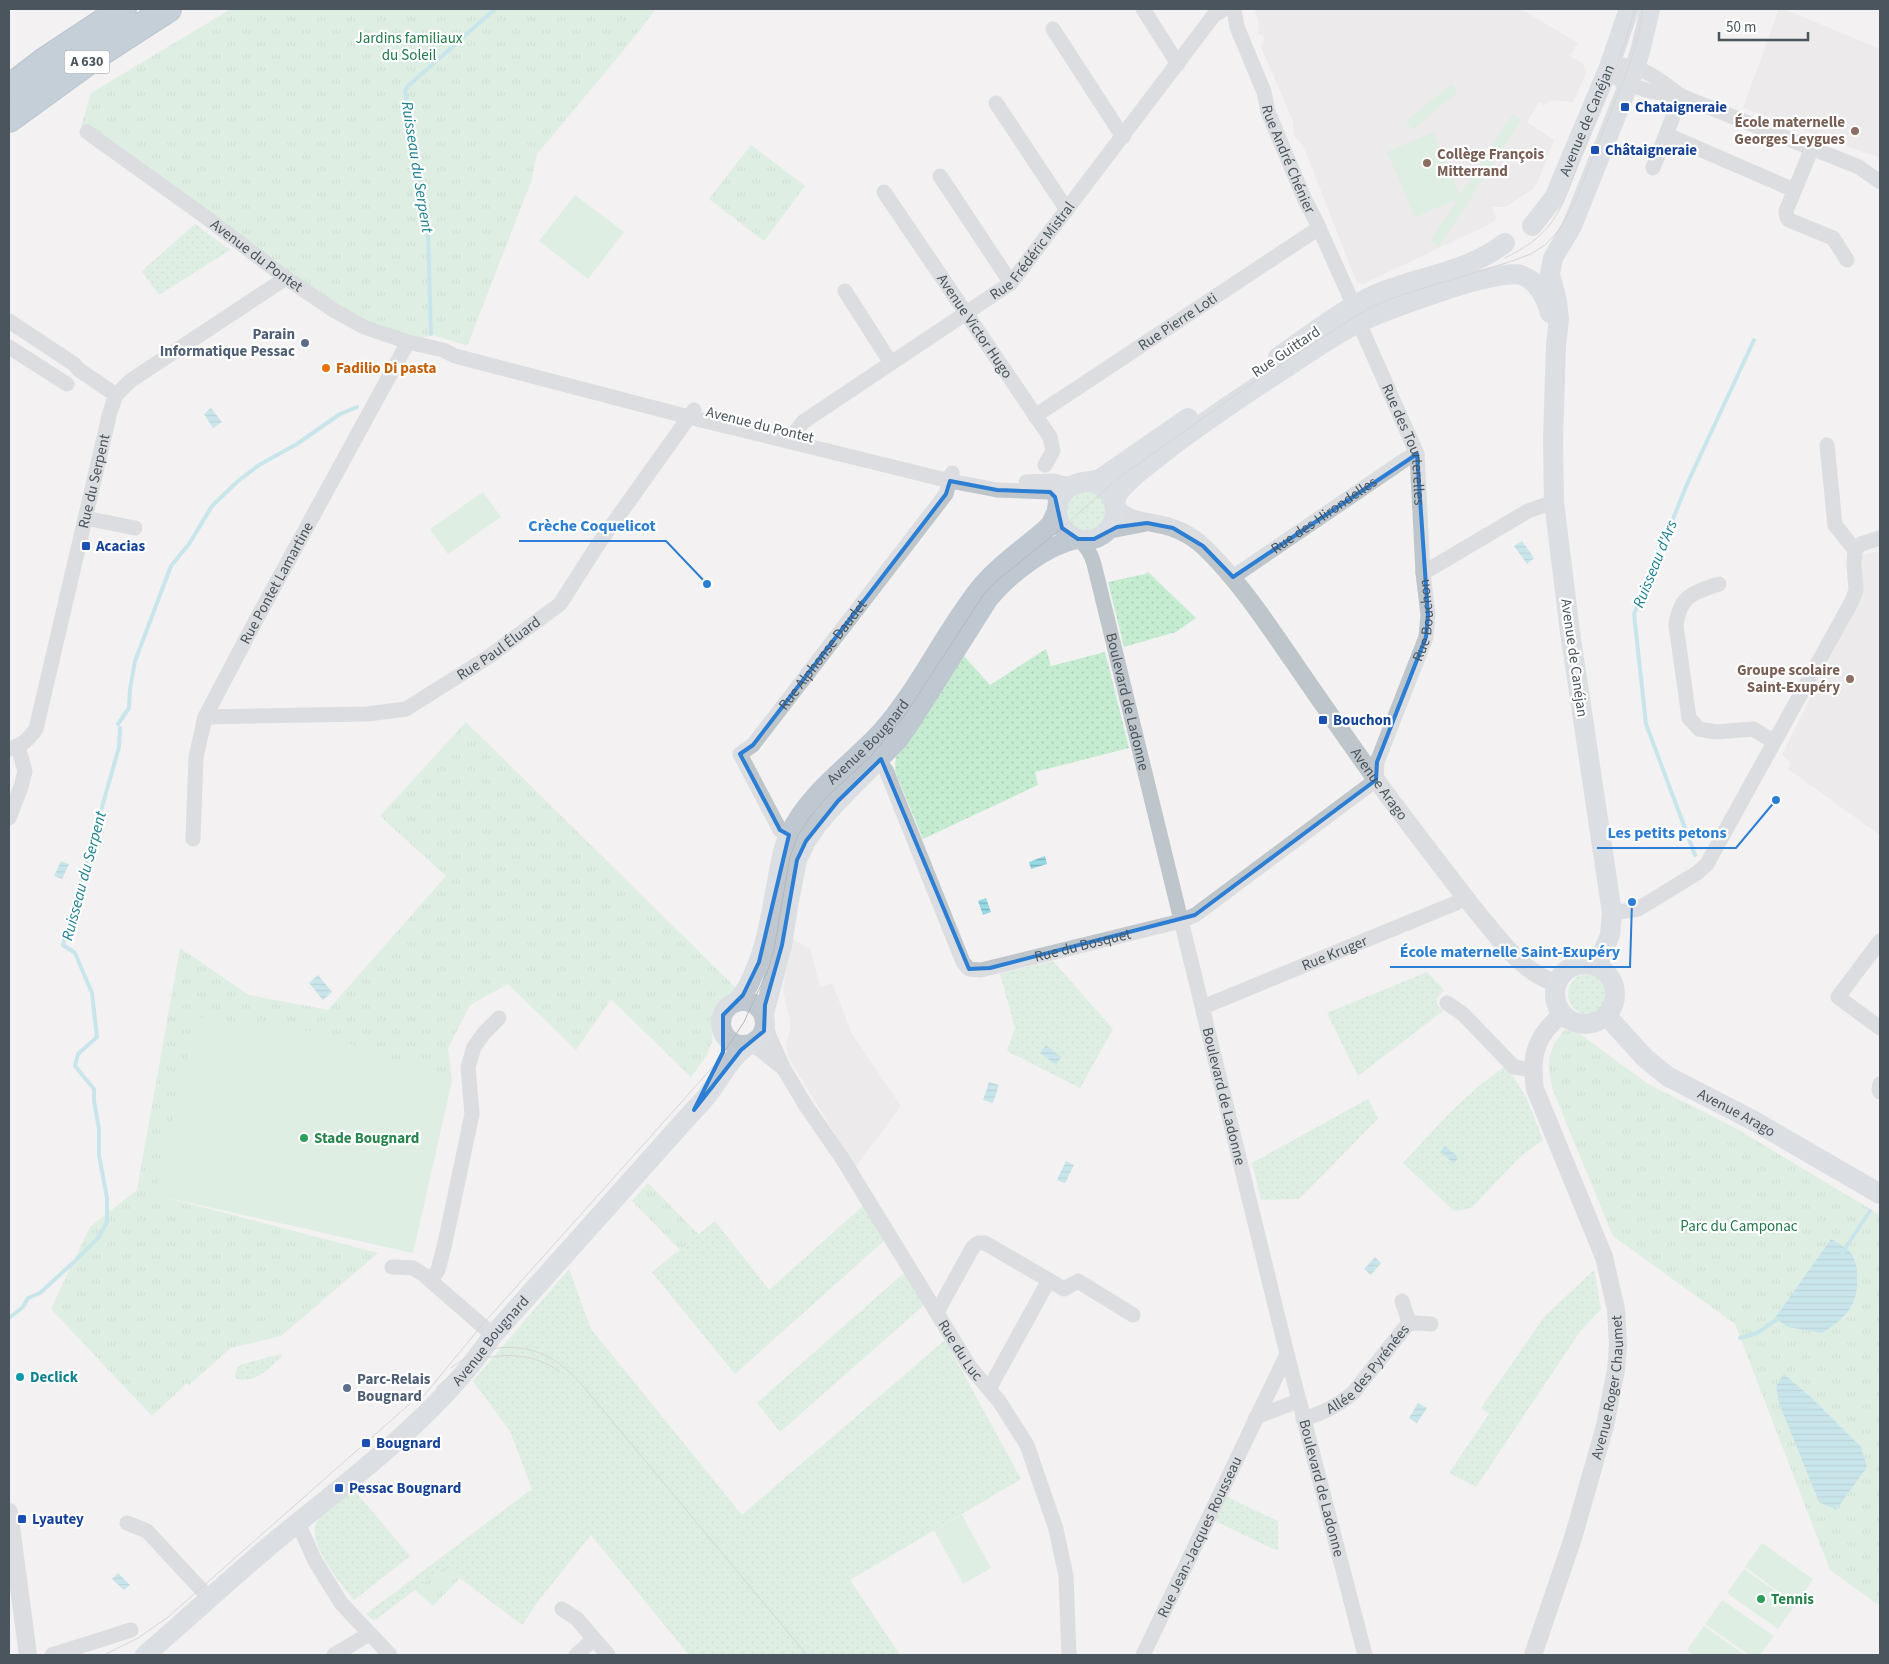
<svg xmlns="http://www.w3.org/2000/svg" width="1889" height="1664" font-family="'Source Sans 3',sans-serif">
	<style>
		.education { fill: #e4e2e2 }
		.grass { fill: url(#grass-dots) }
		.park { fill: url(#park-tufts); fill-rule: evenodd }
		.pitch { fill: #c5ecd1 }
		.water { fill: url(#water-rules) }
		.lines { fill: none; stroke-linecap: round; stroke-linejoin: round }
		.stream { stroke: #96d8e4; stroke-width: 4 }
		.motorway-casing { stroke: #7991a6; stroke-width: 28 }
		.minor { stroke: #bec6cc; stroke-width: 15 }
		.tertiary { stroke: #bec6cc; stroke-width: 18 }
		.secondary { stroke: #bfc8d0; stroke-width: 20 }
		.motorway { stroke: #8ea6ba; stroke-width: 26 }
		.tram { stroke: #b4b7ba; stroke-width: 1 }
		.marked { fill: none; stroke: #2b7ed3; stroke-width: 4; stroke-linejoin: round }
		.transit-dot { fill: #1a4fb4; stroke: #fff; stroke-width: 2 }
		.education-dot { fill: #8d6e63; stroke: #fff; stroke-width: 2 }
		.service-dot { fill: #5c6f8a; stroke: #fff; stroke-width: 2 }
		.food-dot { fill: #e8710a; stroke: #fff; stroke-width: 2 }
		.leisure-dot { fill: #2e9e5b; stroke: #fff; stroke-width: 2 }
		.culture-dot { fill: #0f9aa8; stroke: #fff; stroke-width: 2 }
		.labels { text-anchor: middle; dominant-baseline: central; stroke-width: 4.5; stroke-linejoin: round; paint-order: stroke }
		.shield { fill: #fff; stroke: #80888e; stroke-width: 1 }
		.shield-label { font-size: 14px; font-weight: bold; fill: #4a555d }
		.park-label { font-size: 15px; fill: #217848; stroke: #fff }
		.transit-label { font-size: 15px; font-weight: bold; fill: #164399; stroke: #fff; text-anchor: start }
		.street-label { font-size: 15px; fill: #4a555d; stroke: #fff }
		.education-label { font-size: 15px; font-weight: bold; fill: #785e54; stroke: #fff; text-anchor: end }
		.service-label { font-size: 15px; font-weight: bold; fill: #4e5e75; stroke: #fff; text-anchor: end }
		.food-label { font-size: 15px; font-weight: bold; fill: #c56008; stroke: #fff; text-anchor: start }
		.leisure-label { font-size: 15px; font-weight: bold; fill: #27864d; stroke: #fff; text-anchor: start }
		.culture-label { font-size: 15px; font-weight: bold; fill: #0d838f; stroke: #fff; text-anchor: start }
		.water-label { font-size: 16px; font-style: italic; fill: #1a7f91; stroke: #fff }
		.leader { fill: none; stroke: #2b7ed3; stroke-width: 2 }
		.callout-dot { fill: #2b7ed3; stroke: #fff; stroke-width: 2 }
		.callout-label { font-size: 16px; text-anchor: middle; font-weight: bold; fill: #2b7ed3; stroke: #fff; stroke-width: 4.5; stroke-linejoin: round; paint-order: stroke }
	</style>
	<defs>
		<pattern id="grass-dots" width="8" height="8" patternUnits="userSpaceOnUse" patternTransform="scale(1.25)"><rect width="8" height="8" fill="#c5ecd1"/><path d="M2 2h.1M6 6h.1" fill="none" stroke="#abccb6" stroke-width="1.8" stroke-linecap="round"/></pattern>
		<pattern id="park-tufts" width="24" height="20" patternUnits="userSpaceOnUse" patternTransform="scale(1.25)"><rect width="24" height="20" fill="#c5ecd1"/><path d="M3 7l-1-3M5 7V3M7 7l1-3M15 17l-1-3M17 17v-4M19 17l1-3" fill="none" stroke="#abccb6"/></pattern>
		<pattern id="water-rules" width="6" height="5" patternUnits="userSpaceOnUse" patternTransform="scale(1.25)"><rect width="6" height="5" fill="#96d8e4"/><path d="M0 2.5h6" fill="none" stroke="#7cb2bc"/></pattern>
	</defs>
	<rect width="100%" height="100%" fill="#f3f1f1"/>
	<path class="education" d="M1256,9H1520L1578,43L1570,56L1583,64L1587,71L1573,102L1552,100L1544,105L1539,102L1527,122L1554,140L1538,181L1533,189L1505,207H1492L1497,217L1494,222L1363,284L1357,283L1303,145L1294,136L1293,121L1261,47L1265,38L1258,33L1259,24L1255,12Z
		M1779,9H1784L1880,49V158L1743,108Z
		M1880,551V835L1788,769L1791,762L1782,755L1863,592L1862,555Z
		M791,938L810,949L820,987L832,983L852,1034L901,1106L856,1166L848,1155L788,1057L786,1043L790,1032V1020L783,991Z"/>
	<path class="grass" d="M195,224L230,250L159,295L142,271Z
		M1064 511a21 21 0 1 1 42 0a21 21 0 1 1-42 0Z
		M1148,572L1196,618L1176,632L1124,647L1108,582L1145,574Z
		M1046,649L1051,666L1105,652L1129,748L1035,772L1038,785L923,839L895,771L896,752L963,655L990,685Z
		M1053,961L1113,1029L1080,1088L1007,1051L1015,1028L1000,974Z
		M1427,972L1444,990L1436,999L1438,1006L1443,1011L1358,1076L1327,1013Z
		M1568 994a21 21 0 1 1 42 0a21 21 0 1 1-42 0Z
		M1506,1066L1526,1097L1543,1140L1520,1157L1471,1208L1454,1211L1403,1163C1435,1129 1466,1092 1506,1066Z
		M1368,1099L1378,1119L1299,1199L1261,1200L1252,1163Z
		M864,1205L886,1239L735,1374L652,1272L715,1221L769,1290Z
		M569,1269L591,1329L742,1515L945,1340L1021,1479L850,1580L900,1655H689L591,1535L539,1600L522,1625L445,1567L374,1621L366,1614L532,1489L510,1431L473,1381Z
		M1594,1270L1601,1309L1579,1333L1476,1487L1449,1473L1489,1414L1481,1408L1545,1316Z
		M905,1272L924,1305L780,1432L757,1403Z
		M281,1354L282,1356C269,1368 257,1383 237,1379L235,1376L237,1368L240,1365Z
		M353,1489L410,1556L354,1600C342,1585 303,1540 318,1520C325,1509 342,1498 353,1489Z
		M1227,1497L1278,1521V1551L1215,1521Z"/>
	<path class="park" d="M231,9H656L632,40L537,154L532,179L468,344L465,345L433,335L408,342L364,327L81,127L91,93Z
		M751,145L805,186L764,241L709,199Z
		M466,722L739,991L717,1011L713,1021L712,1042L707,1055L691,1077L611,999L576,1050L508,984L470,1005L448,1048L452,1081L316,1032L156,1195L378,1253L281,1336L231,1348L189,1385L187,1383L152,1416L51,1309L90,1227L137,1190L180,948L249,995L328,1010L446,876L380,816Z
		M1564,1030L1580,1034L1648,1084L1732,1126L1880,1215V1606L1830,1570L1735,1324L1613,1236L1554,1093C1546,1065 1546,1054 1564,1030ZM1784,1374L1811,1397L1861,1448L1836,1510L1819,1502Z
		M648,1183L699,1235L680,1250L632,1201Z
		M445,1567L460,1578L433,1606L415,1590Z"/>
	<path class="pitch" d="M1451,84L1458,91L1413,130L1406,122Z
		M1513,114L1521,120L1439,247L1430,241L1458,199L1415,217L1387,152L1433,132L1460,195Z
		M575,195L624,232L588,279L539,241Z
		M483,492L501,517L448,554L430,529Z
		M196,1017L316,1032L452,1081L413,1253L155,1195Z
		M962,1515L991,1568L963,1584L934,1530Z
		M1762,1543L1813,1579L1796,1604L1745,1567Z
		M1744,1569L1795,1605L1778,1629L1727,1593Z
		M1722,1600L1774,1636L1760,1655H1749L1705,1624Z
		M1704,1626L1745,1655H1693L1687,1650Z"/>
	<path class="water" d="M211,408L222,422L213,428L204,414Z
		M1522,541L1534,558L1527,564L1514,546Z
		M1045,856L1047,864L1031,869L1029,862Z
		M61,861L69,864L62,879L54,876Z
		M986,898L991,912L983,915L978,901Z
		M318,975L332,992L323,1000L309,983Z
		M1046,1045L1061,1057L1056,1065L1040,1053Z
		M989,1082L999,1085L993,1103L983,1100Z
		M1445,1146L1457,1156L1458,1158L1455,1162H1452L1440,1152Z
		M1066,1161L1074,1165L1065,1183L1057,1180Z
		M1831,1239C1837,1243 1846,1247 1850,1252C1855,1258 1857,1267 1857,1274C1859,1304 1847,1317 1822,1333L1788,1327L1775,1318Z
		M1375,1257L1381,1263L1371,1275L1364,1269Z
		M1784,1374L1811,1397L1861,1447L1867,1467L1836,1510L1819,1502L1779,1403L1776,1386Z
		M1418,1403L1427,1408L1417,1423L1409,1418Z
		M118,1573L130,1585L124,1590L112,1579Z"/>
	<g class="lines">
		<path class="stream" d="M431,334L428,232L405,91L408,86L495,9
			M118,724L129,708L130,689L135,661L171,566L189,544L212,506L237,482L259,465L297,444L340,414L357,407
			M1695,855L1646,724L1634,614L1688,482L1754,340
			M1842,1253L1870,1211
			M9,1318L23,1307L28,1298L40,1293L76,1260L98,1238L107,1222V1198L99,1155V1129L94,1101V1089L75,1066L78,1054L97,1037L92,993L75,953L63,945L119,747L120,728
			M1740,1338L1757,1333L1779,1318"/>
		<defs>
			<path id="motorway" d="M9,88L43,62L123,9
				M9,119L100,53L168,9"/>
		</defs>
		<use href="#motorway" class="motorway-casing"/>
		<g class="minor">
			<path d="M1143,9L1178,64"/>
			<path id="s1" d="M1234,9L1237,27L1264,92L1268,112L1305,200L1315,219L1354,306"/>
			<path d="M1053,29L1123,137"/>
			<path d="M1681,96C1661,81 1636,59 1609,67L1613,74L1622,82L1649,91L1681,96L1859,167L1880,182"/>
			<path d="M996,103L1067,210"/>
			<path id="s2" d="M87,132L207,218L286,278L335,311L364,327L408,342L443,350L455,356L689,417L950,481L997,490L1050,492L1055,497L1057,511"/>
			<path d="M1667,135L1794,190"/>
			<path d="M1812,148L1786,211L1787,217L1789,220L1833,238L1847,260"/>
			<path d="M1653,168L1681,96"/>
			<path d="M940,176L1011,283"/>
			<path id="s3" d="M884,192L1050,437L1053,451L1045,465"/>
			<path d="M845,291L891,363"/>
			<path d="M9,321L74,364L78,369L116,395"/>
			<path id="s4" d="M1359,323L1417,454L1423,573"/>
			<path d="M9,347L67,384"/>
			<path id="s5" d="M1035,416L1319,228"/>
			<path id="s6" d="M793,442L796,431L803,422L1011,283L1214,15L1225,9"/>
			<path d="M1827,445L1835,525L1855,550"/>
			<path d="M1026,482L1053,481L1064,484L1079,483"/>
			<path d="M85,518L135,528"/>
			<path id="s7" d="M1078,539C1087,547 1091,553 1094,564L1287,1354L1365,1655"/>
			<path id="s8" d="M1233,577L1406,459L1417,454"/>
			<path d="M1719,584C1693,593 1680,595 1676,625L1689,718L1699,729L1716,732L1753,729L1773,741"/>
			<path id="s9" d="M205,717L367,714L406,709L487,658L560,604L597,546L694,410"/>
			<path id="s10" d="M9,749C22,746 28,740 36,729L110,412L116,395L130,381L286,278"/>
			<path id="s11" d="M878,762L886,770L963,962L969,969L981,970L1181,921L1195,915L1376,780L1377,762L1426,637L1428,615L1423,573L1528,511L1554,502"/>
			<path d="M9,818L21,787L25,771L18,747"/>
			<path id="s12" d="M789,835L780,830L740,754L753,745L946,494L952,473"/>
			<path id="s13" d="M193,839L196,757L205,717L256,620L408,342"/>
			<path d="M1612,913L1638,909L1697,873L1707,864L1852,601L1856,590L1854,563L1855,550L1861,544L1880,538"/>
			<path d="M1880,941L1838,997L1880,1028"/>
			<path d="M1447,1003L1463,1014L1514,1067L1532,1070"/>
			<path id="s14" d="M1203,1007L1456,903L1465,897"/>
			<path d="M748,1045L758,1048L784,1069L769,1036L766,1024"/>
			<path id="s15" d="M784,1069L806,1106L842,1158L970,1367L999,1401L1027,1445L1056,1529L1066,1576L1069,1655"/>
			<path d="M1880,1084L1879,1090L1880,1092"/>
			<path d="M392,1267L413,1268L424,1275L493,1335"/>
			<path d="M431,1280L438,1270L445,1243L472,1114L468,1067L474,1047L484,1033L499,1018"/>
			<path d="M1402,1301L1408,1319L1407,1325"/>
			<path d="M937,1312L973,1247L978,1243H985L1064,1289L1078,1281L1133,1315"/>
			<path d="M989,1389L1049,1280"/>
			<path d="M1256,1417L1298,1401"/>
			<path id="s16" d="M1303,1419C1321,1414 1339,1405 1353,1393L1407,1325L1416,1323L1431,1324"/>
			<path d="M127,1523L147,1531L210,1599"/>
			<path d="M298,1523L315,1561L341,1603L390,1655"/>
			<path d="M562,1609L577,1619L608,1655"/>
			<path d="M52,1655L131,1630"/>
			<path d="M334,1655L369,1634"/>
			<path d="M576,1655L594,1639"/>
			<path id="s17" d="M1143,1655L1287,1354"/>
		</g>
		<g class="tertiary">
			<path id="s18" d="M1115,506C1130,525 1153,520 1173,528C1184,532 1196,539 1205,548C1239,581 1266,622 1293,661C1328,712 1363,763 1400,812C1425,845 1450,878 1476,911C1498,937 1522,973 1556,983"/>
			<path d="M1108,530L1144,523"/>
			<path d="M9,1512L28,1655"/>
			<path id="s19" d="M1533,1655L1573,1538L1605,1426L1616,1370L1618,1345L1616,1309L1604,1257L1535,1089C1530,1055 1536,1036 1562,1014"/>
		</g>
		<g class="secondary">
			<path id="s20" d="M1532,226L1554,198L1609,67L1629,9"/>
			<path d="M1278,357C1309,336 1340,311 1374,295C1418,276 1466,273 1505,243"/>
			<circle cx="1086" cy="511" r="29"/>
			<path d="M1079,483L1100,479L1188,418"/>
			<path d="M1115,506C1116,501 1116,495 1119,492C1133,474 1154,461 1171,447C1208,419 1247,393 1287,367C1310,352 1333,336 1358,323C1382,311 1497,268 1521,275C1537,280 1546,298 1550,313"/>
			<circle cx="1585" cy="994" r="30"/>
			<path d="M1597,966L1610,935L1612,913L1570,632L1554,502L1553,440L1556,345L1559,319L1557,301L1550,274L1553,258L1572,226L1635,68L1641,48L1650,9"/>
			<circle cx="743" cy="1023" r="22"/>
			<path id="s21" d="M736,1002C745,994 749,984 754,973C767,944 771,913 777,882C780,866 782,849 789,835C809,792 851,765 882,731C920,688 944,633 980,588C998,566 1023,549 1045,530L1051,524L1057,511"/>
			<path d="M764,1014L782,945L789,901L797,860L806,841L817,825L838,801L898,740L912,720L989,598C1009,574 1048,544 1078,539"/>
			<path id="s22" d="M1606,1015L1645,1058L1667,1076L1754,1121L1880,1194"/>
			<path id="s23" d="M145,1655C192,1615 237,1572 285,1533C357,1475 441,1412 493,1335L694,1110C716,1091 725,1061 748,1045"/>
		</g>
		<use href="#motorway" class="motorway"/>
		<path class="tram" d="M1505,258C1523,249 1539,239 1551,223C1565,204 1572,179 1581,157C1600,108 1621,59 1635,9
			M451,1368C482,1342 529,1340 561,1365C573,1374 583,1386 593,1398L807,1655
			M437,1387C447,1378 459,1368 471,1363C498,1351 536,1353 560,1372
			M417,1404L482,1325L719,1060L744,1022L768,970L774,949L790,857L797,837L810,817L831,793L871,756L905,715L984,594L993,584L1062,528L1117,479L1254,382L1359,314L1378,304L1401,295L1506,263L1531,254L1545,245L1558,231L1575,202L1629,66L1638,37L1643,9
			M104,1655L138,1638L168,1617L421,1394"/>
	</g>
	<path d="M0 0H1889V1664H0ZM1417,454L1428,615L1426,637L1377,762L1376,780L1195,915L990,968L969,969L881,759L838,801L806,841L797,860L782,945L765,1005L764,1031L741,1050L694,1110L723,1052V1015L743,995L759,962L789,835L780,830L740,754L753,745L946,494L950,481L997,490L1050,492L1055,497L1062,528L1078,539H1094L1117,527L1147,523L1173,528L1203,546L1233,577Z" fill="#f3f1f1" fill-opacity=".55" fill-rule="evenodd"/>
	<path class="marked" d="M1417,454L1428,615L1426,637L1377,762L1376,780L1195,915L990,968L969,969L881,759L838,801L806,841L797,860L782,945L765,1005L764,1031L741,1050L694,1110L723,1052V1015L743,995L759,962L789,835L780,830L740,754L753,745L946,494L950,481L997,490L1050,492L1055,497L1062,528L1078,539H1094L1117,527L1147,523L1173,528L1203,546L1233,577Z"/>
	<g class="transit-dot">
		<rect x="1620" y="102" width="10" height="10" rx="2.5"/>
		<rect x="1590" y="145" width="10" height="10" rx="2.5"/>
		<rect x="81" y="541" width="10" height="10" rx="2.5"/>
		<rect x="1318" y="715" width="10" height="10" rx="2.5"/>
		<rect x="361" y="1438" width="10" height="10" rx="2.5"/>
		<rect x="334" y="1483" width="10" height="10" rx="2.5"/>
		<rect x="17" y="1514" width="10" height="10" rx="2.5"/>
	</g>
	<g class="education-dot">
		<circle cx="1855" cy="131" r="5"/>
		<circle cx="1427" cy="163" r="5"/>
		<circle cx="1850" cy="679" r="5"/>
	</g>
	<g class="service-dot">
		<circle cx="305" cy="343" r="5"/>
		<circle cx="347" cy="1388" r="5"/>
	</g>
	<circle class="food-dot" cx="326" cy="368" r="5"/>
	<g class="leisure-dot">
		<circle cx="304" cy="1138" r="5"/>
		<circle cx="1761" cy="1599" r="5"/>
	</g>
	<circle class="culture-dot" cx="20" cy="1377" r="5"/>
	<g class="labels">
		<rect class="shield" x="64.5" y="50.5" width="45" height="23" rx="4"/>
		<g class="shield-label">
			<text x="87" y="62">A 630</text>
		</g>
		<g class="park-label">
			<text x="409" y="38">Jardins familiaux<tspan x="409" dy="17">du Soleil</tspan></text>
			<text x="1739" y="1226">Parc du Camponac</text>
		</g>
		<g class="transit-label">
			<text x="1635" y="107">Chataigneraie</text>
			<text x="1605" y="150">Châtaigneraie</text>
			<text x="96" y="546">Acacias</text>
			<text x="1333" y="720">Bouchon</text>
			<text x="376" y="1443">Bougnard</text>
			<text x="349" y="1488">Pessac Bougnard</text>
			<text x="32" y="1519">Lyautey</text>
		</g>
		<g class="street-label">
			<text stroke="none"><textPath href="#s20" startOffset="120">Avenue de Canéjan</textPath></text>
			<text stroke="none"><textPath href="#s1" startOffset="160">Rue André Chénier</textPath></text>
			<text stroke="none"><textPath href="#s6" startOffset="311">Rue Frédéric Mistral</textPath></text>
			<text stroke="none"><textPath href="#s2" startOffset="210">Avenue du Pontet</textPath></text>
			<text stroke="none"><textPath href="#s5" startOffset="171">Rue Pierre Loti</textPath></text>
			<text stroke="none"><textPath href="#s3" startOffset="162">Avenue Victor Hugo</textPath></text>
			<text transform="translate(1286 352) rotate(-34)">Rue Guittard</text>
			<text transform="translate(760 425) rotate(14)">Avenue du Pontet</text>
			<text stroke="none"><textPath href="#s4" startOffset="131">Rue des Tourterelles</textPath></text>
			<text stroke="none"><textPath href="#s10" startOffset="289">Rue du Serpent</textPath></text>
			<text stroke="none"><textPath href="#s8" startOffset="110">Rue des Hirondelles</textPath></text>
			<text stroke="none"><textPath href="#s13" startOffset="275">Rue Pontet Lamartine</textPath></text>
			<text stroke="none"><textPath href="#s11" startOffset="855">Rue Bouchon</textPath></text>
			<text stroke="none"><textPath href="#s9" startOffset="312">Rue Paul Éluard</textPath></text>
			<text stroke="none"><textPath href="#s12" startOffset="226">Rue Alphonse Daudet</textPath></text>
			<text transform="translate(1574 658) rotate(82)">Avenue de Canéjan</text>
			<text stroke="none"><textPath href="#s7" startOffset="172">Boulevard de Ladonne</textPath></text>
			<text stroke="none"><textPath href="#s21" startOffset="300">Avenue Bougnard</textPath></text>
			<text stroke="none"><textPath href="#s18" startOffset="395">Avenue Arago</textPath></text>
			<text stroke="none"><textPath href="#s11" startOffset="344">Rue du Bosquet</textPath></text>
			<text stroke="none"><textPath href="#s14" startOffset="142">Rue Kruger</textPath></text>
			<text stroke="none"><textPath href="#s7" startOffset="578">Boulevard de Ladonne</textPath></text>
			<text stroke="none"><textPath href="#s22" startOffset="165">Avenue Arago</textPath></text>
			<text stroke="none"><textPath href="#s23" startOffset="468">Avenue Bougnard</textPath></text>
			<text stroke="none"><textPath href="#s15" startOffset="332">Rue du Luc</textPath></text>
			<text stroke="none"><textPath href="#s16" startOffset="84">Allée des Pyrénées</textPath></text>
			<text stroke="none"><textPath href="#s19" startOffset="279">Avenue Roger Chaumet</textPath></text>
			<text stroke="none"><textPath href="#s7" startOffset="982">Boulevard de Ladonne</textPath></text>
			<text stroke="none"><textPath href="#s17" startOffset="131">Rue Jean-Jacques Rousseau</textPath></text>
		</g>
		<g class="education-label">
			<text x="1845" y="122">École maternelle<tspan x="1845" dy="17">Georges Leygues</tspan></text>
			<text x="1437" y="154" text-anchor="start">Collège François<tspan x="1437" dy="17">Mitterrand</tspan></text>
			<text x="1840" y="670">Groupe scolaire<tspan x="1840" dy="17">Saint-Exupéry</tspan></text>
		</g>
		<g class="service-label">
			<text x="295" y="334">Parain<tspan x="295" dy="17">Informatique Pessac</tspan></text>
			<text x="357" y="1379" text-anchor="start">Parc-Relais<tspan x="357" dy="17">Bougnard</tspan></text>
		</g>
		<g class="food-label">
			<text x="336" y="368">Fadilio Di pasta</text>
		</g>
		<g class="leisure-label">
			<text x="314" y="1138">Stade Bougnard</text>
			<text x="1771" y="1599">Tennis</text>
		</g>
		<g class="culture-label">
			<text x="30" y="1377">Declick</text>
		</g>
		<g class="water-label">
			<text transform="translate(417 167) rotate(81)">Ruisseau du Serpent</text>
			<text transform="translate(1655 564) rotate(-68)">Ruisseau d'Ars</text>
			<text transform="translate(84 876) rotate(-75)">Ruisseau du Serpent</text>
		</g>
	</g>
	<path class="leader" d="M707 584L666 541H519M1776 800L1736 848H1597M1632 902L1630 967H1390"/>
	<g class="callout-dot">
		<circle cx="707" cy="584" r="5"/>
		<circle cx="1776" cy="800" r="5"/>
		<circle cx="1632" cy="902" r="5"/>
	</g>
	<g class="callout-label">
		<text x="592" y="531">Crèche Coquelicot</text>
		<text x="1667" y="838">Les petits petons</text>
		<text x="1510" y="957">École maternelle Saint-Exupéry</text>
	</g>
	<rect width="1889" height="1664" fill="none" stroke="#4a555d" stroke-width="20"/>
	<path d="M1719 32v8h89v-8" fill="none" stroke="#4a555d" stroke-width="2.5"/>
	<text x="1726" y="32" font-size="15" fill="#4a555d" stroke="#ffffff" stroke-width="4" paint-order="stroke">50 m</text>
</svg>
